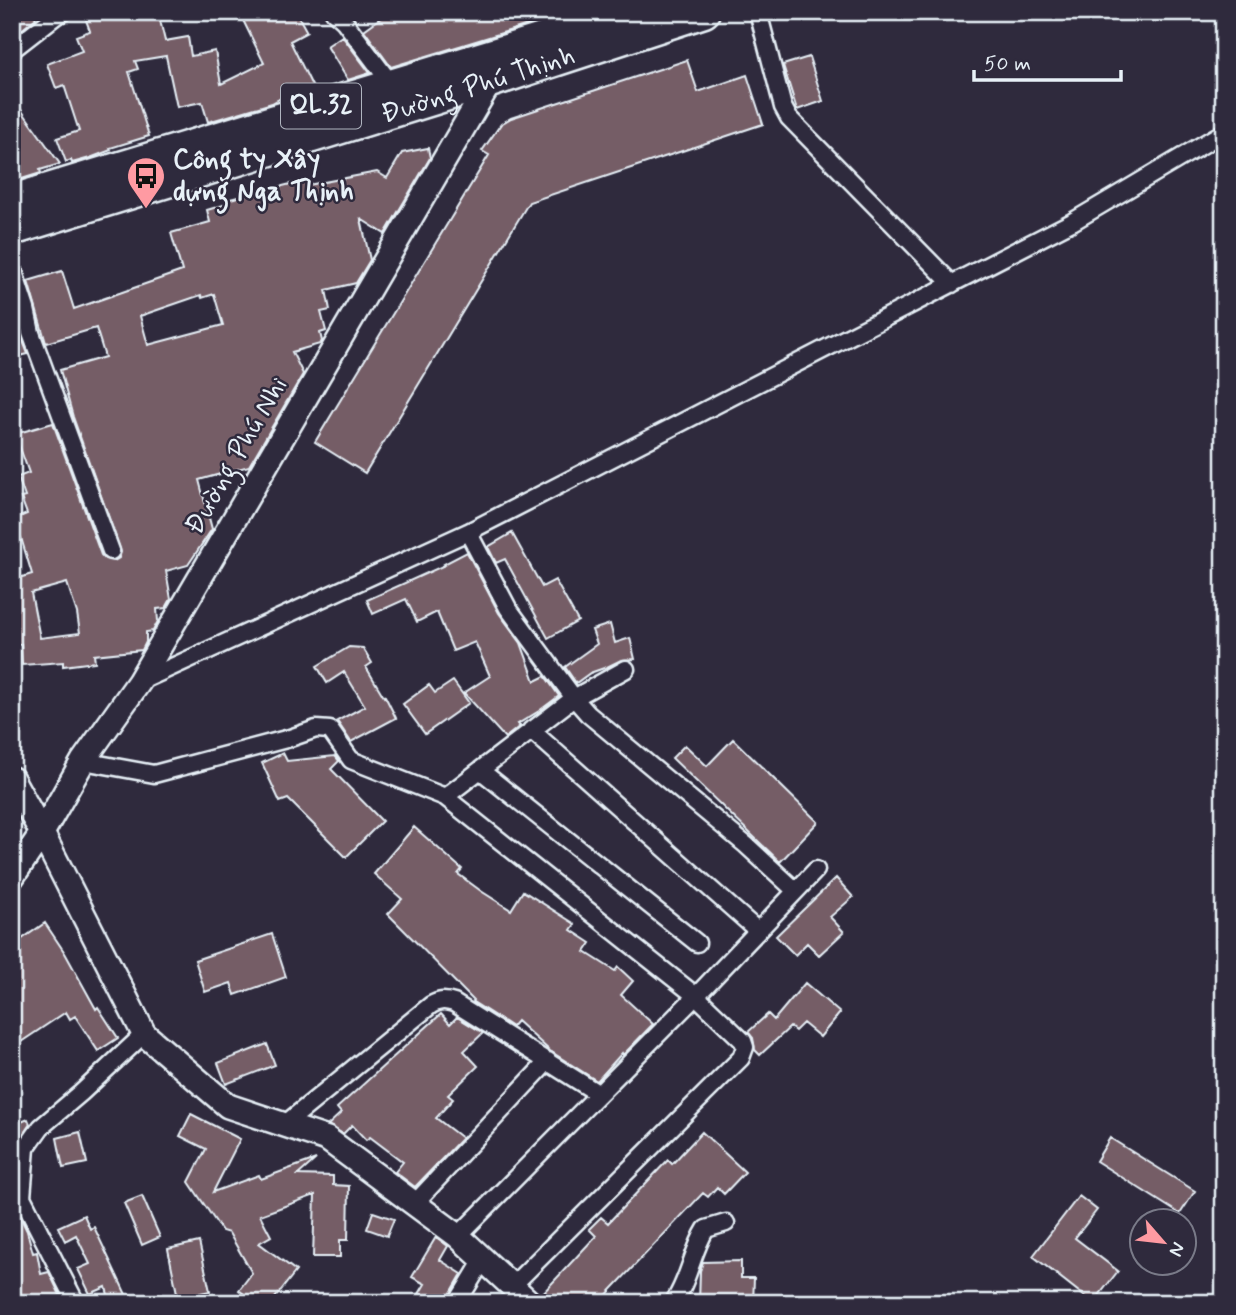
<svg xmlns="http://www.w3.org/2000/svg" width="1236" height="1315" font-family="Mynerve,sans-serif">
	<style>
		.building { fill: #755d66; stroke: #e8f1f8; stroke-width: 2; fill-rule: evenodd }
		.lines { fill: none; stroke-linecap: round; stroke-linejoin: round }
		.street-casing { stroke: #e8f1f8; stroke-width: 21 }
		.secondary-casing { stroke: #e8f1f8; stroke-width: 28 }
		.highway-casing { stroke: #e8f1f8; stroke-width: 35 }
		.street { stroke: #2f2a3d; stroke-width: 16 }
		.secondary { stroke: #2f2a3d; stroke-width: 23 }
		.highway { stroke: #2f2a3d; stroke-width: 30 }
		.labels { text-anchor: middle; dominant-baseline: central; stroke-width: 5; stroke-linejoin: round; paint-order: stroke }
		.shield { fill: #2f2a3d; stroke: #b0b5c0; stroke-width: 2 }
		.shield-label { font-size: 26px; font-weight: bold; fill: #e8f1f8 }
		.street-label { font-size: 28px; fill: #e8f1f8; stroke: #2f2a3d }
		.poi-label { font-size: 28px; font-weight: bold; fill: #e8f1f8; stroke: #2f2a3d; text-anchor: start }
	</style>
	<rect width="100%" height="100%" fill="#2f2a3d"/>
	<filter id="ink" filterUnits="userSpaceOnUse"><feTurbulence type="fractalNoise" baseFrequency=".0143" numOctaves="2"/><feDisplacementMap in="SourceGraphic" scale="14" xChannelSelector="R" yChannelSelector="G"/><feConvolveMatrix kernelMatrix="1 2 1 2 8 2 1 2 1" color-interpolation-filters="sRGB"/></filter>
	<g filter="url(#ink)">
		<path class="building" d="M12,12H32L36,18L20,31L12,19Z
			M126,12H158L165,41L188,37L191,56L215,51L221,84L264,63L239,12H296L307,32L290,41L314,90L282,100L281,98L272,103L208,122L202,102L177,107L166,56L135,61L138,69L129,72L149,136L110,148L111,150L90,158L72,163L71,160L66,162L57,138L79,131L64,85L56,88L47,64L82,51L76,36L90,31L86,20L104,14L106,19Z
			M389,12H570L391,67L364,30Z
			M342,36L370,73L348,80L327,46Z
			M809,57L823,101L797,110L783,65Z
			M687,60L698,92L747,75L763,124L529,202L365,473L315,442L489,155L482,151L501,124L511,118Z
			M12,97L60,164L40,170L41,173L12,182Z
			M428,148L430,158L385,234L361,219L370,260L356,283L326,290L330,310L321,312L326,331L320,333L322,341L320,344L292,352L303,374L249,466L199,480L212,529L188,565L166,571L171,599L166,608L157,609L158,621L153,631L146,632V642L142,650L94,655L95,662L63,666V662L22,665L21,644L12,646V580L32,574L21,538L19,539L12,520L27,514L21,498L25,497L18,477L29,473L15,434L53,423L101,555L105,559L114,561L119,558L121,552L73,417L60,370L105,357L96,328L46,343L28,281L62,271L74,309L182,271L171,233L210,222L207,210L227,204L226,200L307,180L308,185L377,172L387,178L402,153ZM214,294L223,325L148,345L140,316L201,295L202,298ZM67,583L77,613L80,633L40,638L31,593Z
			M12,301L21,336L28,354L12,358Z
			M512,533L542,587L555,580L578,621L548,638L505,559L496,563L488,547Z
			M467,552L499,613L521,643L535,681L545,676L559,696L539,711L518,724L520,726L505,738L464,693L490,676L475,642L453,651L437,612L417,622L406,599L373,614L367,600L445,565L444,564Z
			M610,624L615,643L630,638L635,659L621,660L607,667L590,673L576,683L565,667L597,644L592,630Z
			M349,647L363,648L372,663L366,667L384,697L385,696L396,718L351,742L337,721L365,706L344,672L327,683L317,666Z
			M453,681L469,703L425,734L403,704L429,685L435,693Z
			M733,739L818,822L780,862L672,758L685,745L707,766Z
			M283,753L287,761L335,756L339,761L331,769L382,821L346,857L288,799L280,802L262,763Z
			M414,827L462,869L458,874L481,891L511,910L523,891L575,924L571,930L591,943L585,952L615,971L618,967L633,981L621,995L653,1024L623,1055L622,1053L597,1081L550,1051L517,1021L512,1027L473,1002L474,1001L388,914L402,899L374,874Z
			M836,878L853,897L830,917L844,932L819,955L807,943L795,955L776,936Z
			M45,923L65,953L96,1009L98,1007L118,1038L98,1051L75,1016L70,1019L66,1012L12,1048V946Z
			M272,934L286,977L235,995L231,983L205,992L195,960Z
			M805,983L840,1013L820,1037L803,1023L795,1031L790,1027L760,1055L755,1050L753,1038L748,1032L768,1014L774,1020Z
			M441,1014L450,1024L457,1017L483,1033L464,1051L478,1066L448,1095L453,1099L436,1118L462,1138L415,1187L395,1172L403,1162L370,1137L366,1140L352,1125L343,1134L328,1125L341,1113L337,1108Z
			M267,1044L275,1065L226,1084L218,1063Z
			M191,1114L240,1139L213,1192L259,1175L261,1179L316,1159L298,1175L333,1176V1185L349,1186L348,1240H340V1257H313L315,1195L260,1215L271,1236L259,1243L296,1271L271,1303H255L239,1290L252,1273L229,1233L222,1231L189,1182L206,1149L180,1136Z
			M28,1119L30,1124L17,1143L12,1133V1126Z
			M80,1132L87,1163L63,1168L57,1138Z
			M702,1132L745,1172L724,1194L717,1187L708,1197L703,1193L599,1303H544L541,1295L596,1236L589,1229L601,1217L608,1223L668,1160L672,1164Z
			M1110,1138L1195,1191L1180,1214L1096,1161Z
			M142,1196L160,1237L142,1245L124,1203Z
			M1079,1196L1097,1210L1075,1238L1118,1271L1093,1303L1033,1256Z
			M12,1200L27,1231L33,1253L37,1252L41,1274L49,1272L61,1297L62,1303H12Z
			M373,1212L394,1219L387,1236L367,1229Z
			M84,1215L90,1229L94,1227L130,1303H110L106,1287L90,1294L78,1269L90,1264L76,1235L65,1241L58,1227Z
			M436,1237L448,1246L440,1260L462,1274L448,1298L440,1294L433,1303L419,1294L425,1284L412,1277Z
			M199,1242L210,1291L178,1298L168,1249Z
			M741,1261V1278H754L753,1303H699L700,1271L703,1262Z"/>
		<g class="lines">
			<defs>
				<path id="street" d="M334,12L344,21L392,85
					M758,12L783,107L789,118L952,284
					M12,50L57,15L64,12
					M12,266L26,309L31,333L111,551
					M468,532L508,608L574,698L588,714L746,845L796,891
					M139,682L468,532L1072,222L1224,132
					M531,730L758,931
					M83,761L154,774L290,738L316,729L330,730L351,760L445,797L696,996L458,1236
					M480,770L697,943
					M445,797L574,698L626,669
					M284,1125L431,1005C440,1000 445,1000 454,1003L599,1094
					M414,1204L548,1061
					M512,1286L741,1058L745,1047L743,1041L696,996L816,870
					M76,1303L22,1197L26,1148L41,1127L81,1093L144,1034
					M457,1303L483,1260
					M673,1303C689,1281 692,1251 706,1229L726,1223"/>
				<path id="secondary" d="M12,779L42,833L144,1034L228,1106L327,1139L458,1236L530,1303
					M12,877L42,833L83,761L139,682L490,82L488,75"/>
				<g id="highway">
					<path d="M12,200L631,12"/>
					<path id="s1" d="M12,230L490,82L704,12"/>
				</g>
			</defs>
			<use href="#street" class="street-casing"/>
			<use href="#secondary" class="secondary-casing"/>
			<use href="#highway" class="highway-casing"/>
			<use href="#street" class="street"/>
			<use href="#secondary" class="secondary"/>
			<use href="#highway" class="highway"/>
		</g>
	</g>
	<defs>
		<symbol id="bus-pin" viewBox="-11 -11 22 30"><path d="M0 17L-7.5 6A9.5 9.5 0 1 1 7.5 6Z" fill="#ff9aa2" stroke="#2f2a3d"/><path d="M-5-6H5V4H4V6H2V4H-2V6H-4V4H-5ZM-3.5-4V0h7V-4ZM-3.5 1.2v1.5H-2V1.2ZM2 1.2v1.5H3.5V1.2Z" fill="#111"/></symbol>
	</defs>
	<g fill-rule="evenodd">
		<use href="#bus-pin" x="124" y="154" width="44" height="60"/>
	</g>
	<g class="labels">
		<rect class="shield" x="281" y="83.5" width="80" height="45" rx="5"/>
		<g class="shield-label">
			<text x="321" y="106">QL.32</text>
		</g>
		<g class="street-label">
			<text stroke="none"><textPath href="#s1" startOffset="488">Đường Phú Thịnh</textPath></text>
			<text transform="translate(237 456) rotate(-60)">Đường Phú Nhi</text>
		</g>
		<g class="poi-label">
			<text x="173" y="160">Công ty Xây<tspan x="173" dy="32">dựng Nga Thịnh</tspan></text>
		</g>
	</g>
	<rect width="1236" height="1315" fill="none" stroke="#2f2a3d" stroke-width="42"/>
	<rect x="21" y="21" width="1194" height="1273" fill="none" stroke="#e8f1f8" stroke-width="2.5" filter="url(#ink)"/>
	<g transform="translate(1163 1242) rotate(118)"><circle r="33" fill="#2f2a3d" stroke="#797a88" stroke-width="2"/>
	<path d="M0-5L12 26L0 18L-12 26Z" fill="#ff9aa2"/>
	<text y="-10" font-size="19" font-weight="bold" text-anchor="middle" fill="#e8f1f8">N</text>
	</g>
	<path d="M974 70v10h147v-10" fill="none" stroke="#e8f1f8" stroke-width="3.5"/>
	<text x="984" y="70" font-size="21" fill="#e8f1f8" stroke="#2f2a3d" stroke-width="5" paint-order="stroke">50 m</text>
</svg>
